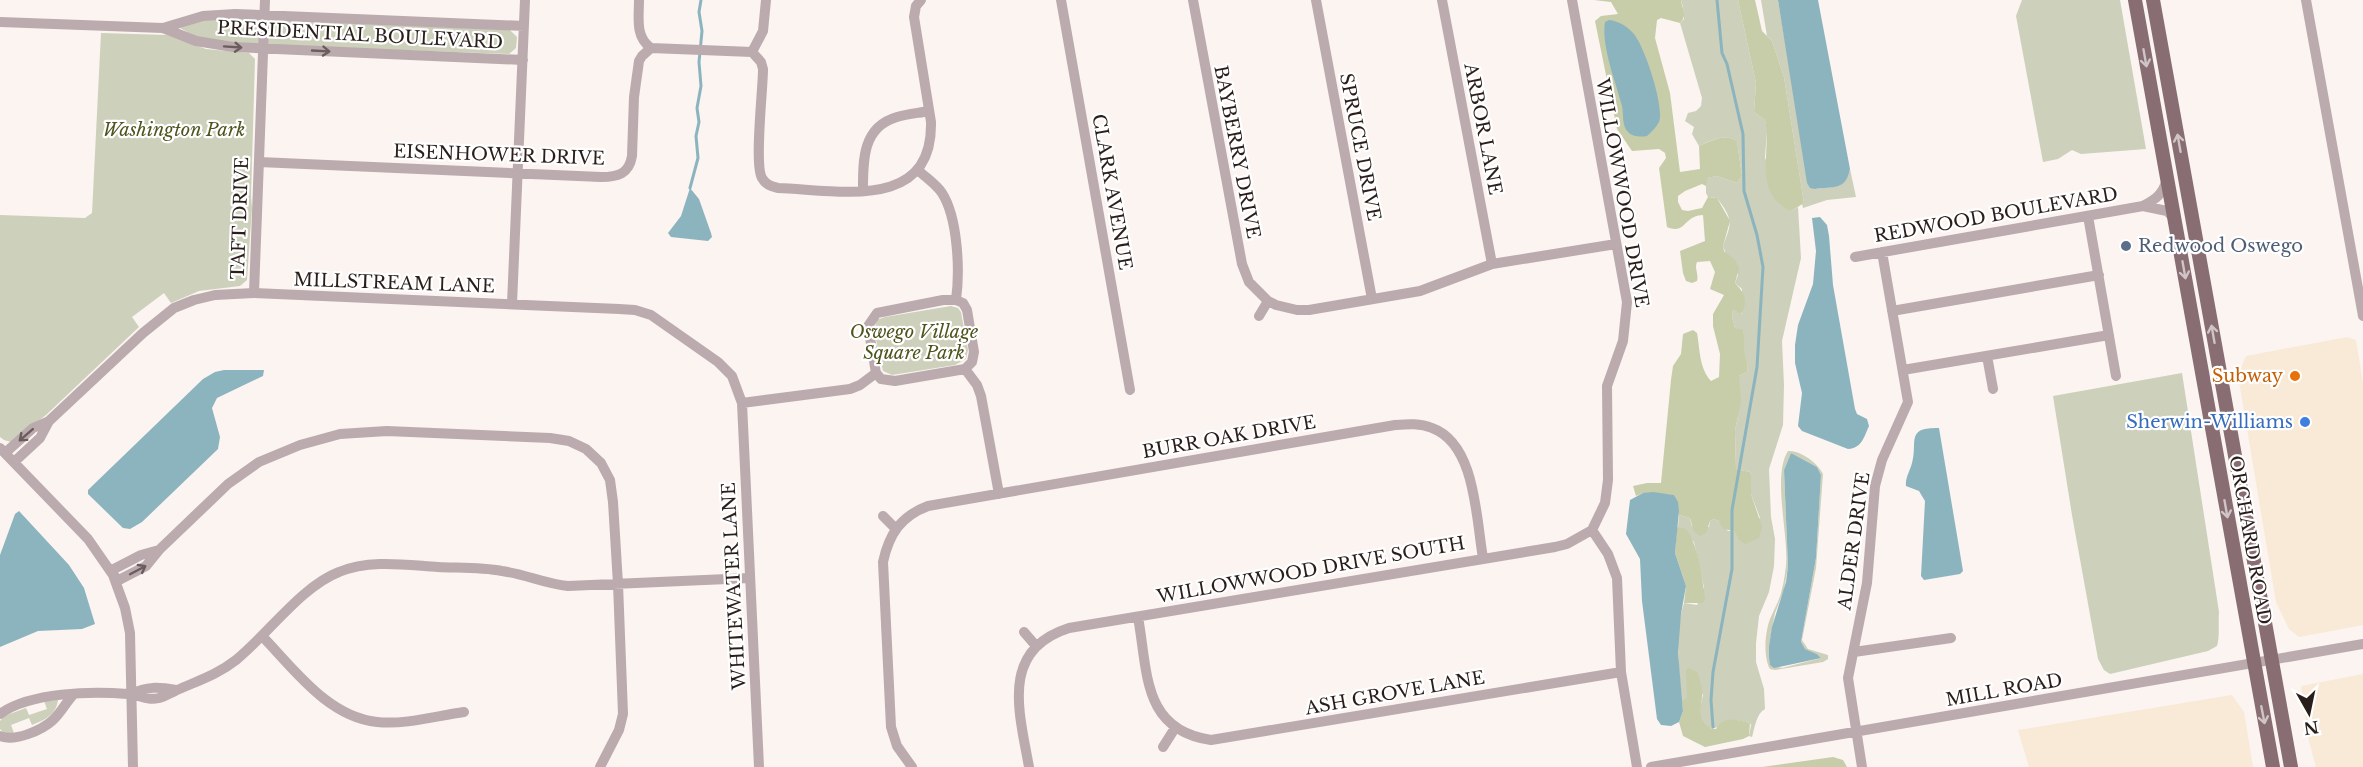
<svg xmlns="http://www.w3.org/2000/svg" width="2363" height="767" font-family="'Libre Baskerville',serif">
	<style>
		.commercial { fill: #f9e9d7 }
		.green { fill: #cdd0ba; fill-rule: evenodd }
		.forest { fill: #c7cca9 }
		.water { fill: #8bb4bf }
		.lines { fill: none; stroke-linecap: round; stroke-linejoin: round }
		.stream { stroke: #8bb4bf; stroke-width: 3 }
		.minor { stroke: #bbabae; stroke-width: 10 }
		.major { stroke: #886d73; stroke-width: 14 }
		.oneway { stroke: #6b5d5d }
		.oneway2 { stroke: #cfc5c7 }
		.service-dot { fill: #5c6f8a; stroke: #fff; stroke-width: 2 }
		.food-dot { fill: #e8710a; stroke: #fff; stroke-width: 2 }
		.shop-dot { fill: #3f7fe0; stroke: #fff; stroke-width: 2 }
		.labels { text-anchor: middle; dominant-baseline: central; stroke-width: 4.5; stroke-linejoin: round; paint-order: stroke }
		.street-label { font-size: 18px; fill: #2a1e1a; stroke: #fff }
		.park-label { font-size: 18px; font-style: italic; fill: #4f541d; stroke: #fff }
		.service-label { font-size: 18px; fill: #4e5e75; stroke: #fff; text-anchor: start }
		.food-label { font-size: 18px; fill: #c56008; stroke: #fff; text-anchor: end }
		.shop-label { font-size: 18px; fill: #366cbe; stroke: #fff; text-anchor: end }
	</style>
	<rect width="100%" height="100%" fill="#fbf4f1"/>
	<path class="commercial" d="M2347,337L2356,340L2363,383V625L2299,637L2289,629L2276,602L2238,375L2246,356Z
		M2363,674V767H2316L2309,741L2301,686Z
		M2232,695L2244,712L2253,767H2029L2018,730Z"/>
	<path class="green" d="M1681,0H1738L1756,83L1754,112L1765,120L1767,130L1765,158L1791,211L1798,207L1801,258L1782,341L1784,385L1783,425L1769,469L1771,517L1775,539L1774,566L1769,592L1759,616L1756,643V662L1764,689L1765,709C1756,714 1755,727 1752,737L1749,736L1751,725L1750,723L1736,720L1712,729C1697,719 1700,710 1703,694L1682,701C1679,669 1674,634 1684,603L1697,605L1704,587L1694,542L1678,527L1679,515L1690,518L1692,527H1709L1710,521L1714,519L1719,521L1728,531L1735,530L1760,518L1751,494V475L1750,472L1736,469L1735,431L1738,416L1739,376L1747,372C1750,362 1743,355 1743,346C1744,339 1745,337 1743,331L1735,328L1732,317L1733,310L1742,314V289L1735,283L1738,275C1736,270 1723,249 1723,246C1724,242 1727,236 1728,232C1733,218 1725,209 1717,198L1708,197L1706,193V178L1717,176L1737,183L1742,176L1737,141C1724,133 1711,141 1699,146L1692,134L1694,127L1685,121L1688,113L1696,111L1701,106L1702,98L1680,23L1684,19L1683,7Z
		M1761,0H1778L1794,94L1815,189C1833,186 1846,190 1850,169L1856,197L1827,200L1803,208L1802,204L1804,203L1784,77L1772,41L1767,36Z
		M2022,0H2120L2146,149L2081,154L2072,150L2058,159L2043,162L2016,16Z
		M221,18L510,30L517,37L516,48L509,54L235,44L196,37L180,28L204,20Z
		M101,33L167,35L206,49L249,53L255,59L251,196L252,208L247,280L240,286L199,291L171,303L164,293L132,317L139,327L46,415L11,442L4,440L0,437V215L85,218L92,213Z
		M951,306L958,308L961,312L968,350L966,359L955,365L892,375L883,371L874,331L877,320L885,317Z
		M2182,373L2219,612C2218,623 2220,636 2217,646L2208,651L2110,674L2104,670L2098,659L2072,515L2053,396Z
		M1788,451C1800,450 1818,463 1823,474L1816,568L1802,640L1808,649L1828,655V659L1823,662L1775,670L1770,669C1763,657 1765,632 1770,619C1774,609 1780,600 1782,589C1784,582 1785,573 1786,566C1789,536 1772,476 1788,451ZM1791,453L1817,467L1821,475L1816,558L1801,642L1804,649L1817,654L1821,658L1782,668L1770,665L1769,646L1775,613L1784,590L1788,566L1784,470Z
		M58,700C56,715 45,720 32,725L29,718L11,725L14,733L5,734L0,729V721L4,716L26,708L29,715L47,709L44,701Z"/>
	<path class="forest" d="M1594,0H1681C1682,9 1688,15 1680,23L1661,18L1657,20L1655,38L1670,93L1680,172L1700,169L1699,146C1712,141 1724,133 1737,141L1742,176L1737,183L1717,176L1707,178L1706,186L1702,184L1685,191L1678,196V202L1682,210L1688,211L1702,208L1708,197L1717,198L1730,221L1723,246L1724,251L1735,260L1739,268L1735,283C1744,292 1749,301 1741,314L1733,310L1732,317L1735,328L1743,330C1745,337 1744,339 1744,346C1743,355 1750,362 1747,372L1739,376L1741,401L1735,431L1736,469L1750,472L1751,475V494L1762,527L1759,538L1745,544L1739,540L1735,531L1723,529L1719,521L1714,519L1710,521L1706,533L1700,536C1691,531 1693,526 1690,518L1679,515L1674,495L1643,493L1636,496L1633,486L1647,483H1661L1671,380L1673,366L1681,354L1683,334L1693,330L1697,333C1700,349 1699,368 1711,381L1719,377L1720,354L1713,326V314L1724,295L1710,289L1715,272L1710,261L1697,262C1694,268 1699,274 1697,281L1692,283L1686,281L1683,273L1680,251L1705,241L1703,215C1683,216 1686,235 1667,227L1659,168L1666,158L1665,153L1659,149L1632,151L1617,129L1595,21L1601,16L1618,14L1611,2Z
		M1738,0H1755L1762,31L1772,41L1784,77L1804,203L1791,211C1752,193 1772,152 1765,120L1754,112L1756,83Z
		M1677,527L1686,529C1698,544 1703,580 1705,600L1702,603H1684L1686,586L1675,553Z
		M1688,668L1697,672C1700,680 1703,688 1702,696C1701,711 1697,719 1712,729H1716C1724,715 1737,720 1750,723L1749,736L1743,739L1705,747L1683,736L1679,722L1683,711L1682,701L1687,698L1686,671Z
		M1833,757L1843,760L1847,767H1762Z"/>
	<path class="water" d="M1778,0H1818L1850,169C1846,191 1833,186 1815,189L1810,188L1807,183Z
		M1609,20C1618,21 1627,26 1633,33C1644,44 1665,108 1659,122C1656,128 1651,132 1647,136C1640,137 1634,137 1629,133C1621,126 1624,114 1622,106C1616,82 1601,46 1605,22Z
		M690,188L699,199L711,233L712,237L708,241L671,237L668,233L681,216Z
		M1820,217L1827,225L1829,236L1833,285L1855,409L1857,414L1867,419L1869,426C1864,437 1862,448 1848,449L1802,431L1798,426L1802,393L1795,363V345L1798,325L1813,284L1816,251L1812,218Z
		M224,370H264L263,376L217,398L212,408L220,437L218,449L142,522L130,529L123,528L88,494V490L203,379L215,372Z
		M1939,428L1963,571L1960,574L1924,580L1921,576L1925,501L1919,491L1906,486C1905,478 1910,471 1912,463C1918,442 1905,427 1939,428Z
		M1791,453L1817,467L1821,475L1816,558L1801,642L1805,649L1817,654L1821,658L1774,668L1770,665L1769,657V646L1772,627L1786,582L1788,566L1784,470Z
		M1653,492L1674,495L1678,502L1679,511L1675,553L1686,586L1681,614L1678,652L1683,711L1679,722L1671,726L1661,725L1657,719L1642,601L1640,559L1626,534L1630,500L1643,493Z
		M19,511L69,565L84,588L95,624L82,629L38,631L0,647V555L15,514Z"/>
	<g class="lines">
		<path class="stream" d="M690,188L698,158L696,136L699,122L697,108L701,86L699,62L702,31L699,12L701,0
			M1713,727L1711,700L1713,672L1732,569V510L1757,367L1763,267L1757,235L1744,191L1743,134L1727,64L1722,53L1717,0"/>
		<path class="minor" d="M766,0L763,31L752,52L761,62L763,69C763,90 754,165 762,178C766,185 771,186 778,188C838,190 933,212 931,122L914,17L916,6L921,0
			M1061,0L1130,390
			M1193,0L1242,264L1249,282L1268,301L1276,305L1297,310H1309L1420,291L1492,264L1616,244
			M1316,0L1372,299
			M1442,0L1492,264
			M1572,0L1627,302L1623,341L1607,386L1608,480L1605,503L1592,530
			M2306,0L2363,316
			M0,22L163,28L196,41L233,47L523,60
			M163,28L203,16L235,14L524,26
			M651,48L752,52
			M259,162L601,177C618,177 629,174 632,156L634,97L639,61L642,56L651,48C635,37 639,18 639,0
			M918,170C925,177 936,184 942,193C958,218 960,271 956,300L963,303L967,310L974,352L972,362L965,369L977,385L981,396L999,494
			M2167,180C2162,195 2156,199 2143,206L2167,211L2174,218
			M863,191C863,161 862,127 897,117C907,114 919,113 929,111
			M2088,216L2116,376
			M1855,257L2143,206
			M254,293L265,0
			M512,304L525,0
			M1892,311L2099,275
			M1259,316L1268,301
			M1987,356L1993,389
			M1903,370L2109,335
			M876,373L868,326L877,313L943,300H956
			M742,403L850,389L860,385L876,373L881,379L895,381L965,369
			M0,448L88,539L113,575L125,608L130,633L133,767
			M5,453L33,428L49,421
			M14,462L40,438L49,421L143,333L174,308L194,300L215,295L254,293L619,309L635,310L651,315L718,362L732,376L742,403L759,767
			M883,516L895,528
			M1592,530L1608,554L1617,578L1621,672L1637,767
			M159,550L141,555L112,570L117,581L146,566L159,550L228,484L259,462L300,445L340,434L387,431L550,438L569,441L586,449L601,463L610,480L613,502L618,584L623,714L619,730L600,767
			M1138,617C1148,672 1142,730 1211,740L1621,672
			M1024,632L1036,646
			M262,636C294,669 328,717 377,722C405,725 436,716 464,712
			M1854,652L1951,638
			M131,694C147,686 159,687 176,690
			M0,714C30,692 92,691 128,694C140,695 147,701 159,698C165,697 170,693 175,691C197,681 217,675 236,660C268,634 302,586 339,572C370,559 406,565 438,567C460,568 481,567 502,571C525,574 545,584 568,586L750,578
			M0,736C14,742 41,731 53,720C61,713 66,702 74,694
			M1163,747L1175,728
			M912,767L897,746L891,727L883,562C889,534 901,516 928,506L1395,425C1408,424 1420,423 1432,428C1476,444 1476,519 1483,558
			M1029,767C1019,711 1000,650 1069,628L1555,547L1567,544L1592,530
			M1651,767L2363,644
			M1862,767L1848,678L1867,583L1875,486L1882,460L1908,402L1882,252"/>
		<path class="major" d="M2135,0L2273,767
			M2153,0L2291,767"/>
	</g>
	<defs><path id="oneway-shaft" d="M-6 0H5M1.5-3L5.5 0L1.5 3" fill="none" stroke-width="1.6" stroke-linecap="round" stroke-linejoin="round" transform="scale(1.5)"/></defs>
	<g class="oneway">
		<use href="#oneway-shaft" transform="translate(233 47) rotate(4)"/>
		<use href="#oneway-shaft" transform="translate(321 51) rotate(3)"/>
		<use href="#oneway-shaft" transform="translate(26 435) rotate(139)"/>
		<use href="#oneway-shaft" transform="translate(138 570) rotate(-28)"/>
	</g>
	<g class="oneway2">
		<use href="#oneway-shaft" transform="translate(2145 58) rotate(80)"/>
		<use href="#oneway-shaft" transform="translate(2179 143) rotate(-100)"/>
		<use href="#oneway-shaft" transform="translate(2184 270) rotate(80)"/>
		<use href="#oneway-shaft" transform="translate(2213 334) rotate(-100)"/>
		<use href="#oneway-shaft" transform="translate(2226 509) rotate(80)"/>
		<use href="#oneway-shaft" transform="translate(2263 715) rotate(79)"/>
	</g>
	<circle class="service-dot" cx="2126" cy="246" r="6"/>
	<circle class="food-dot" cx="2295" cy="376" r="6"/>
	<circle class="shop-dot" cx="2305" cy="422" r="6"/>
	<g class="labels">
		<g class="street-label">
			<text transform="translate(360 35) rotate(3)">PRESIDENTIAL BOULEVARD</text>
			<text transform="translate(1483 129) rotate(79)">ARBOR LANE</text>
			<text transform="translate(1360 147) rotate(79)">SPRUCE DRIVE</text>
			<text transform="translate(1237 152) rotate(79)">BAYBERRY DRIVE</text>
			<text transform="translate(499 155) rotate(2)">EISENHOWER DRIVE</text>
			<text transform="translate(1112 192) rotate(80)">CLARK AVENUE</text>
			<text transform="translate(1622 193) rotate(80)">WILLOWWOOD DRIVE</text>
			<text transform="translate(1996 215) rotate(-10)">REDWOOD BOULEVARD</text>
			<text transform="translate(240 218) rotate(-88)">TAFT DRIVE</text>
			<text transform="translate(394 283) rotate(2)">MILLSTREAM LANE</text>
			<text transform="translate(1229 437) rotate(-10)">BURR OAK DRIVE</text>
			<text transform="translate(2250 540) rotate(80)">ORCHARD ROAD</text>
			<text transform="translate(1854 541) rotate(-82)">ALDER DRIVE</text>
			<text transform="translate(1311 570) rotate(-10)">WILLOWWOOD DRIVE SOUTH</text>
			<text transform="translate(734 586) rotate(-93)">WHITEWATER LANE</text>
			<text transform="translate(2004 690) rotate(-10)">MILL ROAD</text>
			<text transform="translate(1395 693) rotate(-10)">ASH GROVE LANE</text>
		</g>
		<g class="park-label">
			<text x="174" y="130">Washington Park</text>
			<text x="914" y="332">Oswego Village<tspan x="914" dy="21">Square Park</tspan></text>
		</g>
		<g class="service-label">
			<text x="2138" y="246">Redwood Oswego</text>
		</g>
		<g class="food-label">
			<text x="2283" y="376">Subway</text>
		</g>
		<g class="shop-label">
			<text x="2293" y="422">Sherwin-Williams</text>
		</g>
	</g>
	<g transform="translate(2309 713) rotate(171)" stroke="#ffffff" stroke-width="4.5" paint-order="stroke">
	<path d="M0-4.5L10 22L0 15L-10 22Z" fill="#2a1e1a"/>
	<text y="-9" font-size="16" font-weight="bold" text-anchor="middle" fill="#2a1e1a">N</text>
	</g>
</svg>
